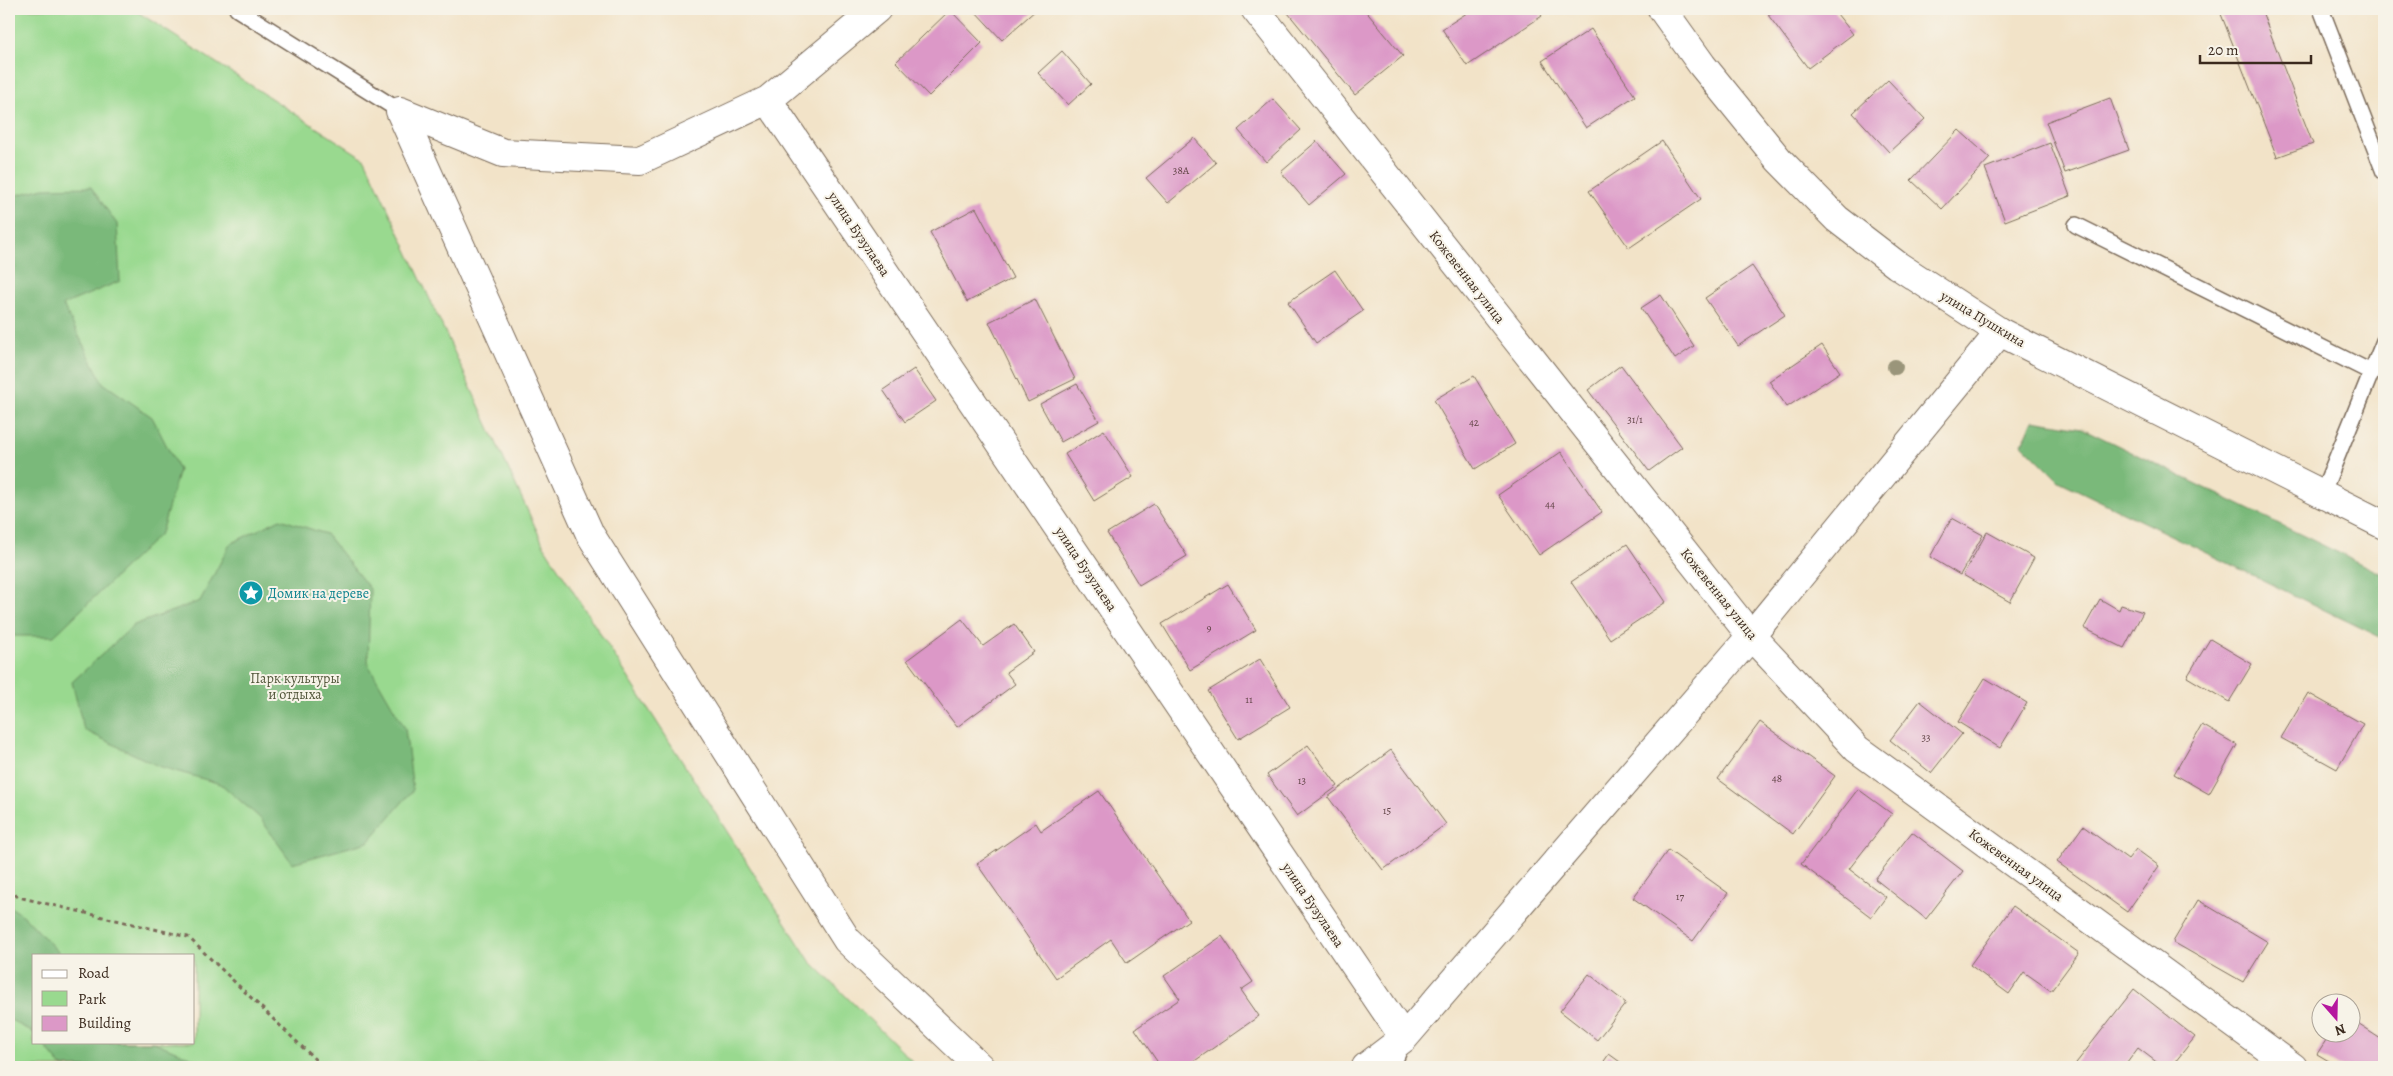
<svg xmlns="http://www.w3.org/2000/svg" width="2393" height="1076" font-family="Alegreya,serif">
	<style>
		.green { fill: #99d98f; stroke: #6a8256; fill-rule: evenodd }
		.forest { fill: #7ab97a; stroke: #5a724c }
		.building { fill: #dc98c7 }
		.lines { fill: none; stroke-linecap: round; stroke-linejoin: round }
		.lane-casing { stroke: #7b6b5a; stroke-width: 18 }
		.street-casing { stroke: #7b6b5a; stroke-width: 30 }
		.primary-casing { stroke: #7b6b5a; stroke-width: 30 }
		.path { stroke: #7b6b5a; stroke-width: 3; stroke-dasharray: 4 4; stroke-linecap: butt }
		.lane { stroke: #fff; stroke-width: 15 }
		.street { stroke: #fff; stroke-width: 28 }
		.primary { stroke: #fff; stroke-width: 28 }
		.tree { fill: #9a957a }
		.labels { text-anchor: middle; dominant-baseline: central; stroke-width: 4; stroke-linejoin: round; paint-order: stroke }
		.number-label { font-size: 11px; fill: #634648 }
		.street-label { font-size: 14px; fill: #3b2a1e; stroke: #f7f3e8 }
		.culture-label { font-size: 14px; fill: #0d838f; stroke: #f7f3e8; text-anchor: start }
		.park-label { font-size: 14px; fill: #52563a; stroke: #f7f3e8 }
	</style>
	<rect width="100%" height="100%" fill="#f7f3e8"/>
	<filter id="ink" filterUnits="userSpaceOnUse"><feTurbulence type="fractalNoise" baseFrequency=".02" numOctaves="2"/><feDisplacementMap in="SourceGraphic" scale="10" xChannelSelector="R" yChannelSelector="G"/><feConvolveMatrix kernelMatrix="1 2 1 2 8 2 1 2 1" color-interpolation-filters="sRGB"/></filter>
	<filter id="wash" filterUnits="userSpaceOnUse"><feTurbulence type="fractalNoise" baseFrequency=".0096" numOctaves="4" result="noise"/><feDisplacementMap in="SourceGraphic" scale="20" xChannelSelector="R" yChannelSelector="G"/><feGaussianBlur stdDeviation="1.12" result="paint"/><feColorMatrix in="noise" values="0 0 0 0 0 0 0 0 0 0 0 0 0 0 0 0 0 1.4 0 .05"/><feComposite in="paint" operator="in"/></filter>
	<g filter="url(#wash)">
		<rect width="100%" height="100%" fill="#f2e3c8"/>
		<path class="green" d="M9,9H133L365,159L544,546L810,961L918,1067H9ZM34,955H194V1042H34Z"/>
		<path class="forest" d="M91,187L117,224L120,281L63,305L103,383L152,417L179,470L161,533L54,636H14L9,632V197L44,188Z
			M2033,420L2082,428L2384,575V639L2059,481L2022,444Z
			M280,519L326,534L370,589L368,664L405,728L413,790L368,842L292,863L260,818L221,784L158,766L84,730L72,682L134,625L200,601L230,544Z
			M9,906L24,916L61,955H34V1033L9,1019Z
			M41,1042H154L214,1067H62Z"/>
		<g id="blocks">
			<path class="building" d="M973,9H1037L1002,40Z
				M1293,9H1364L1403,56L1355,95L1288,13Z
				M1473,9H1537L1542,16L1467,66L1442,29Z
				M1777,9H1833L1853,34L1808,68L1768,15Z
				M2219,9H2261L2313,144L2277,157Z
				M950,10L982,43L929,96L896,62Z
				M1591,29L1635,96L1586,128L1542,61Z
				M1062,51L1091,84L1068,105L1038,73Z
				M1888,80L1925,119L1889,152L1853,113Z
				M2110,98L2129,150L2065,173L2046,122Z
				M1273,99L1301,130L1266,162L1238,130Z
				M1959,130L1990,158L1942,209L1911,180Z
				M1194,138L1216,163L1168,203L1146,178Z
				M1317,141L1346,174L1309,205L1281,172Z
				M1662,141L1701,199L1629,248L1589,191Z
				M2050,143L2070,196L2005,221L1985,168Z
				M976,208L1013,278L967,302L930,232Z
				M1752,266L1785,315L1738,346L1705,298Z
				M1335,270L1363,311L1316,343L1288,302Z
				M1661,295L1694,346L1675,359L1641,308Z
				M1035,299L1075,379L1028,402L989,322Z
				M1822,345L1840,372L1787,407L1769,381Z
				M1621,365L1682,447L1649,471L1588,390Z
				M914,369L936,401L905,422L883,390Z
				M1474,376L1515,444L1475,469L1434,400Z
				M1077,384L1099,421L1061,442L1040,404Z
				M1104,430L1133,477L1094,501L1065,454Z
				M1561,452L1602,512L1539,555L1498,495Z
				M1154,504L1187,556L1139,585L1107,533Z
				M1952,518L1983,535L1960,575L1930,557Z
				M1987,532L2034,558L2010,602L1963,575Z
				M1627,544L1666,602L1610,639L1571,582Z
				M1228,584L1256,630L1190,670L1162,624Z
				M2100,599L2119,610L2121,605L2143,612L2124,648L2084,628Z
				M962,619L983,646L1014,624L1034,652L1006,672L1015,684L957,727L907,660Z
				M2210,639L2252,664L2229,702L2187,677Z
				M1260,659L1290,707L1238,739L1208,691Z
				M1985,678L2027,703L2000,748L1958,722Z
				M2308,693L2363,724L2337,769L2281,738Z
				M1920,701L1962,734L1931,773L1890,740Z
				M1760,722L1835,776L1793,834L1718,779Z
				M2202,725L2237,745L2209,794L2174,774Z
				M1308,745L1338,786L1297,816L1267,775Z
				M1391,750L1446,824L1383,870L1328,797Z
				M1858,789L1892,814L1849,869L1886,897L1871,917L1801,864Z
				M1099,791L1189,920L1127,963L1111,939L1056,978L977,864L1036,823L1041,831Z
				M2083,826L2128,859L2136,849L2159,866L2127,912L2057,862Z
				M1912,832L1963,871L1926,919L1875,879Z
				M1668,850L1728,893L1693,941L1633,898Z
				M2198,900L2268,942L2243,982L2173,942Z
				M2013,906L2079,953L2051,991L2024,972L2009,994L1970,965Z
				M1222,936L1253,982L1241,990L1259,1016L1186,1067H1161L1135,1029L1180,999L1164,976Z
				M1589,974L1626,1003L1597,1040L1560,1011Z
				M2134,989L2195,1037L2171,1067H2163L2138,1048L2124,1067H2073Z
				M2350,1019L2384,1041V1067H2339L2317,1054L2330,1034H2350Z
				M1609,1054L1627,1067H1600Z"/>
		</g>
	</g>
	<g filter="url(#ink)">
		<use href="#blocks" fill-opacity="0" stroke="#7b6b5a" stroke-width="1"/>
		<g class="lines">
			<defs>
				<path id="lane" d="M237,9L400,111
					M2321,9L2384,172
					M2076,225L2371,372
					M2322,494L2384,341
					M1392,1067L1402,1044"/>
				<path id="street" d="M1255,9L1751,636L1857,749L2293,1067
					M768,100L1404,1038
					M400,111L590,534L847,940L980,1067
					M400,111L503,153L640,160L768,100L877,9
					M1366,1067L1404,1038L1751,636L2000,332"/>
				<path id="primary" d="M1662,9L1702,65L1779,160L1837,219L1897,265L2000,332L2384,525"/>
			</defs>
			<use href="#lane" class="lane-casing"/>
			<use href="#street" class="street-casing"/>
			<use href="#primary" class="primary-casing"/>
			<path class="path" d="M9,889L18,897L188,937L323,1067"/>
			<use href="#lane" class="lane"/>
			<use href="#street" class="street"/>
			<use href="#primary" class="primary"/>
		</g>
		<circle class="tree" cx="1895" cy="367" r="8"/>
	</g>
	<defs>
		<symbol id="sight-disc" viewBox="-11 -11 22 22"><circle r="9.5" fill="#0f9aa8" stroke="#f7f3e8"/><path d="M0-6L1.8-2.2L6-1.7L2.9 1.2L3.7 5.4L0 3.3L-3.7 5.4L-2.9 1.2L-6-1.7L-1.8-2.2Z" fill="#fff"/></symbol>
	</defs>
	<g fill-rule="evenodd">
		<use href="#sight-disc" x="237" y="579" width="28" height="28"/>
	</g>
	<g class="labels">
		<g class="number-label">
			<text x="1181" y="170">38А</text>
			<text x="1635" y="419">31/1</text>
			<text x="1474" y="422">42</text>
			<text x="1550" y="504">44</text>
			<text x="1209" y="627">9</text>
			<text x="1249" y="699">11</text>
			<text x="1926" y="737">33</text>
			<text x="1777" y="778">48</text>
			<text x="1302" y="780">13</text>
			<text x="1387" y="810">15</text>
			<text x="1680" y="896">17</text>
		</g>
		<g class="street-label">
			<text transform="translate(859 234) rotate(56)">улица Бузулаева</text>
			<text transform="translate(1467 277) rotate(52)">Кожевенная улица</text>
			<text transform="translate(1983 319) rotate(31)">улица Пушкина</text>
			<text transform="translate(1086 569) rotate(56)">улица Бузулаева</text>
			<text transform="translate(1719 594) rotate(51)">Кожевенная улица</text>
			<text transform="translate(2016 865) rotate(36)">Кожевенная улица</text>
			<text transform="translate(1313 905) rotate(56)">улица Бузулаева</text>
		</g>
		<g class="culture-label">
			<text x="268" y="593">Домик на дереве</text>
		</g>
		<g class="park-label">
			<text x="295" y="678">Парк культуры<tspan x="295" dy="16">и отдыха</tspan></text>
		</g>
	</g>
	<rect width="2393" height="1076" fill="none" stroke="#f7f3e8" stroke-width="30"/>
	<rect x="32" y="954" width="162" height="90" fill="#f7f3e8" stroke="#aca397"/>
	<rect x="42" y="970" width="25" height="8" fill="#ffffff" stroke="#aca397"/>
	<text x="78" y="978" font-size="15" fill="#3b2a1e">Road</text>
	<rect x="42" y="991" width="25" height="15" fill="#99d98f" stroke="#aca397"/>
	<text x="78" y="1004" font-size="15" fill="#3b2a1e">Park</text>
	<rect x="42" y="1016" width="25" height="15" fill="#dc98c7" stroke="#aca397"/>
	<text x="78" y="1028" font-size="15" fill="#3b2a1e">Building</text>
	<g transform="translate(2336 1018) rotate(160)"><circle r="24" fill="#f7f3e8" stroke="#aca397"/>
	<path d="M0-4L9 19L0 12L-9 19Z" fill="#b5179e"/>
	<text y="-8" font-size="14" font-weight="bold" text-anchor="middle" fill="#3b2a1e">N</text>
	</g>
	<path d="M2200 55v8h111v-8" fill="none" stroke="#3b2a1e" stroke-width="2.5"/>
	<text x="2208" y="55" font-size="15" fill="#3b2a1e" stroke="#f7f3e8" stroke-width="4" paint-order="stroke">20 m</text>
</svg>
